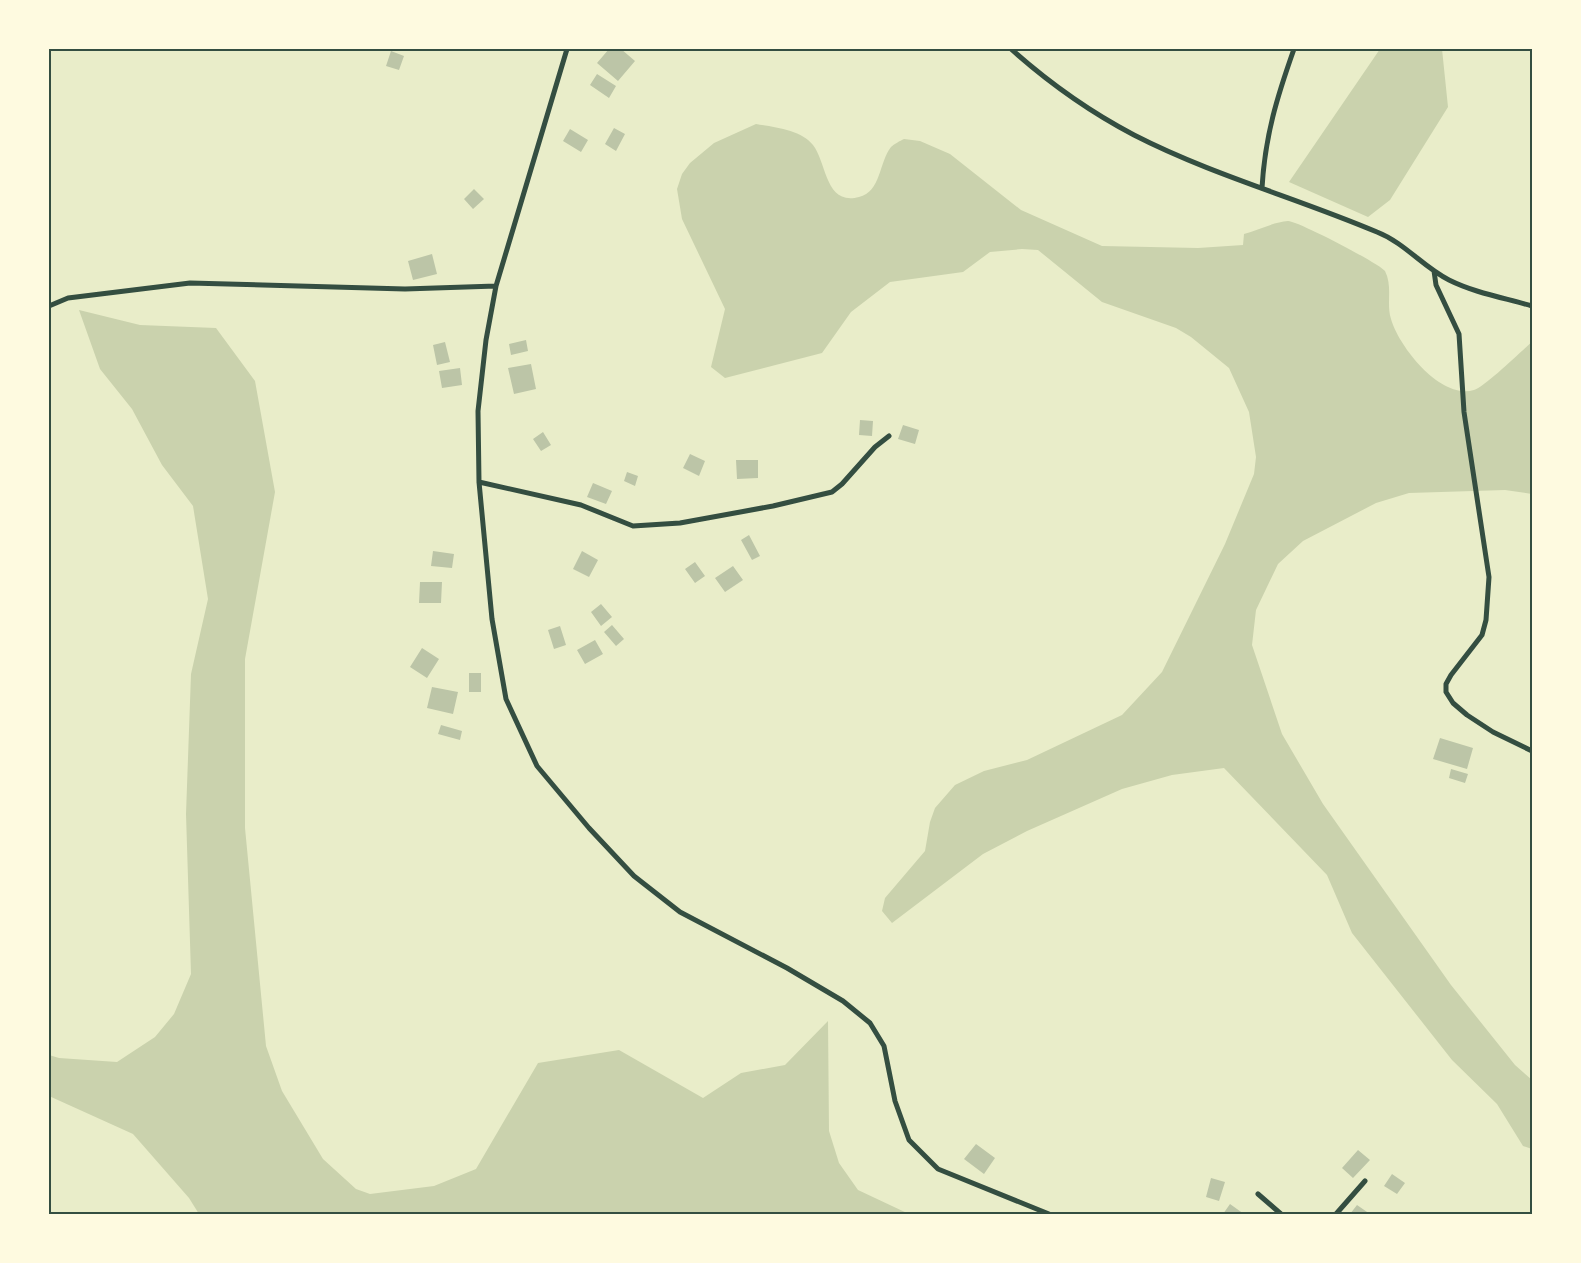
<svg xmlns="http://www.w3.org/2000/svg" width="1581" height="1263" font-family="Helvetica,sans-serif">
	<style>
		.green { fill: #cad2ad }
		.building { fill: #bcc5a7 }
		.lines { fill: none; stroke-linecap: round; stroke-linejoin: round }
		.minor { stroke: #344e41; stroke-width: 5 }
		.neatline { fill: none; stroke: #344e41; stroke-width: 2 }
	</style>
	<rect width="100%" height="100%" fill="#e9edc9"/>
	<path class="green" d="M1380,49H1442L1448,107L1390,200L1368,217L1289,182Z
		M756,124C774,127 802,130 813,145C827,163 825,206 859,197C881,192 879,162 891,147C894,144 900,141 904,139L920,141L950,154L1021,210L1102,246L1198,248L1243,245L1244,234C1258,230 1274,222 1288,221C1298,221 1380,264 1385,271C1393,287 1386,303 1391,319C1399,347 1441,400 1474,390C1485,387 1521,351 1532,342V494L1505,490L1409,493L1376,503L1303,541L1278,564L1256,610L1252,645L1282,734L1323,804L1451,985L1515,1065L1532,1080V1149L1523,1146L1497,1104L1452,1060L1352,933L1327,875L1224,768L1172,775L1122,789L1027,831L983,854L892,923L882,911L885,898L925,851L930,822L935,808L955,785L984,771L1027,760L1122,715L1162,672L1225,544L1254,474L1256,457L1249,412L1229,368L1191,337L1176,328L1102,302L1038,250L1022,249L990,252L963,272L890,282L851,312L822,353L725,378L711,367L725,309L682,219L677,189L682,174L690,163L714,143Z
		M79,310L140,325L216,328L255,381L275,492L245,659V828L266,1046L282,1091L323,1159L356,1189L370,1194L434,1186L476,1169L538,1063L619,1050L703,1098L741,1073L785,1065L828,1021L829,1131L839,1163L858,1190L909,1214H199L189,1198L133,1134L49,1096V1055L59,1058L117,1062L155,1037L174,1014L191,974L186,814L191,674L208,599L193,506L162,465L132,409L100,369Z"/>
	<path class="building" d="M609,49H621L635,61L618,81L597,63Z
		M391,51L404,56L399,70L386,66Z
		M597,74L616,86L609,98L590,85Z
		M614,128L625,134L616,151L605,144Z
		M570,129L588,140L581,152L563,141Z
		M474,189L484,199L473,209L464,199Z
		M432,254L437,274L413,280L408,261Z
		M526,340L528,351L511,355L509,344Z
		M445,342L450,362L437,365L433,345Z
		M531,364L536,389L514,394L508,368Z
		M460,368L462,385L442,388L439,371Z
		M860,420L873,421L872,436L859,435Z
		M903,425L919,430L915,444L898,439Z
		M543,432L551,445L541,451L533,439Z
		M690,454L705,461L699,476L683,468Z
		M736,460H758V478L737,479Z
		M627,472L638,476L635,486L624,481Z
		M593,483L612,491L606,504L587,497Z
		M749,535L760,556L752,560L741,540Z
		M433,551L454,554L452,568L431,566Z
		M582,551L598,560L589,577L573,569Z
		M695,562L705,576L695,583L685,569Z
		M733,566L743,580L725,592L715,578Z
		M420,582H442L441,603H419Z
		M601,604L612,617L601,626L591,612Z
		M612,625L624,639L616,646L604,632Z
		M560,626L566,645L554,649L548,630Z
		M595,640L603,654L585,664L577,650Z
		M422,648L439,659L427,678L410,667Z
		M469,673H481V692H469Z
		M432,687L458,692L453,714L427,708Z
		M441,725L462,731L460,740L438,734Z
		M1440,738L1473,748L1467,769L1433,759Z
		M1451,769L1468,774L1465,783L1449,778Z
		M976,1144L995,1158L984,1174L964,1159Z
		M1358,1150L1370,1160L1353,1178L1342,1168Z
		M1392,1174L1405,1183L1397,1194L1384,1186Z
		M1211,1178L1225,1182L1219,1201L1206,1197Z
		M1230,1204L1244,1214H1223Z
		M1357,1205L1370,1214H1350Z"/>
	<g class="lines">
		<path class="minor" d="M567,49L496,286L486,340L478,411L479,482L492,619L506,699L537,766L589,828L634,876L680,912L787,968L843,1001L870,1023L884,1046L895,1101L909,1140L938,1169L1049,1214
			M1011,49C1048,82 1090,112 1134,135C1212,175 1297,198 1377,232C1405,243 1423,267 1449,280C1475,293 1505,298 1532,306
			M1262,188C1265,136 1277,97 1294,49
			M1434,271L1436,285L1459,334L1464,412L1489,577L1486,620L1482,635L1451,675L1446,684V692L1453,703L1467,715L1493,732L1532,751
			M49,306L68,298L190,283L405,289L496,286
			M479,482L581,505L633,526L680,523L773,506L832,492L842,484L875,447L889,436
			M1258,1194L1281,1214
			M1336,1214L1365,1181"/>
	</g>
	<rect width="1581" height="1263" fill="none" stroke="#fefae0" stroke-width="100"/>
	<rect x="50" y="50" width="1481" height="1163" class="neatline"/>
</svg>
